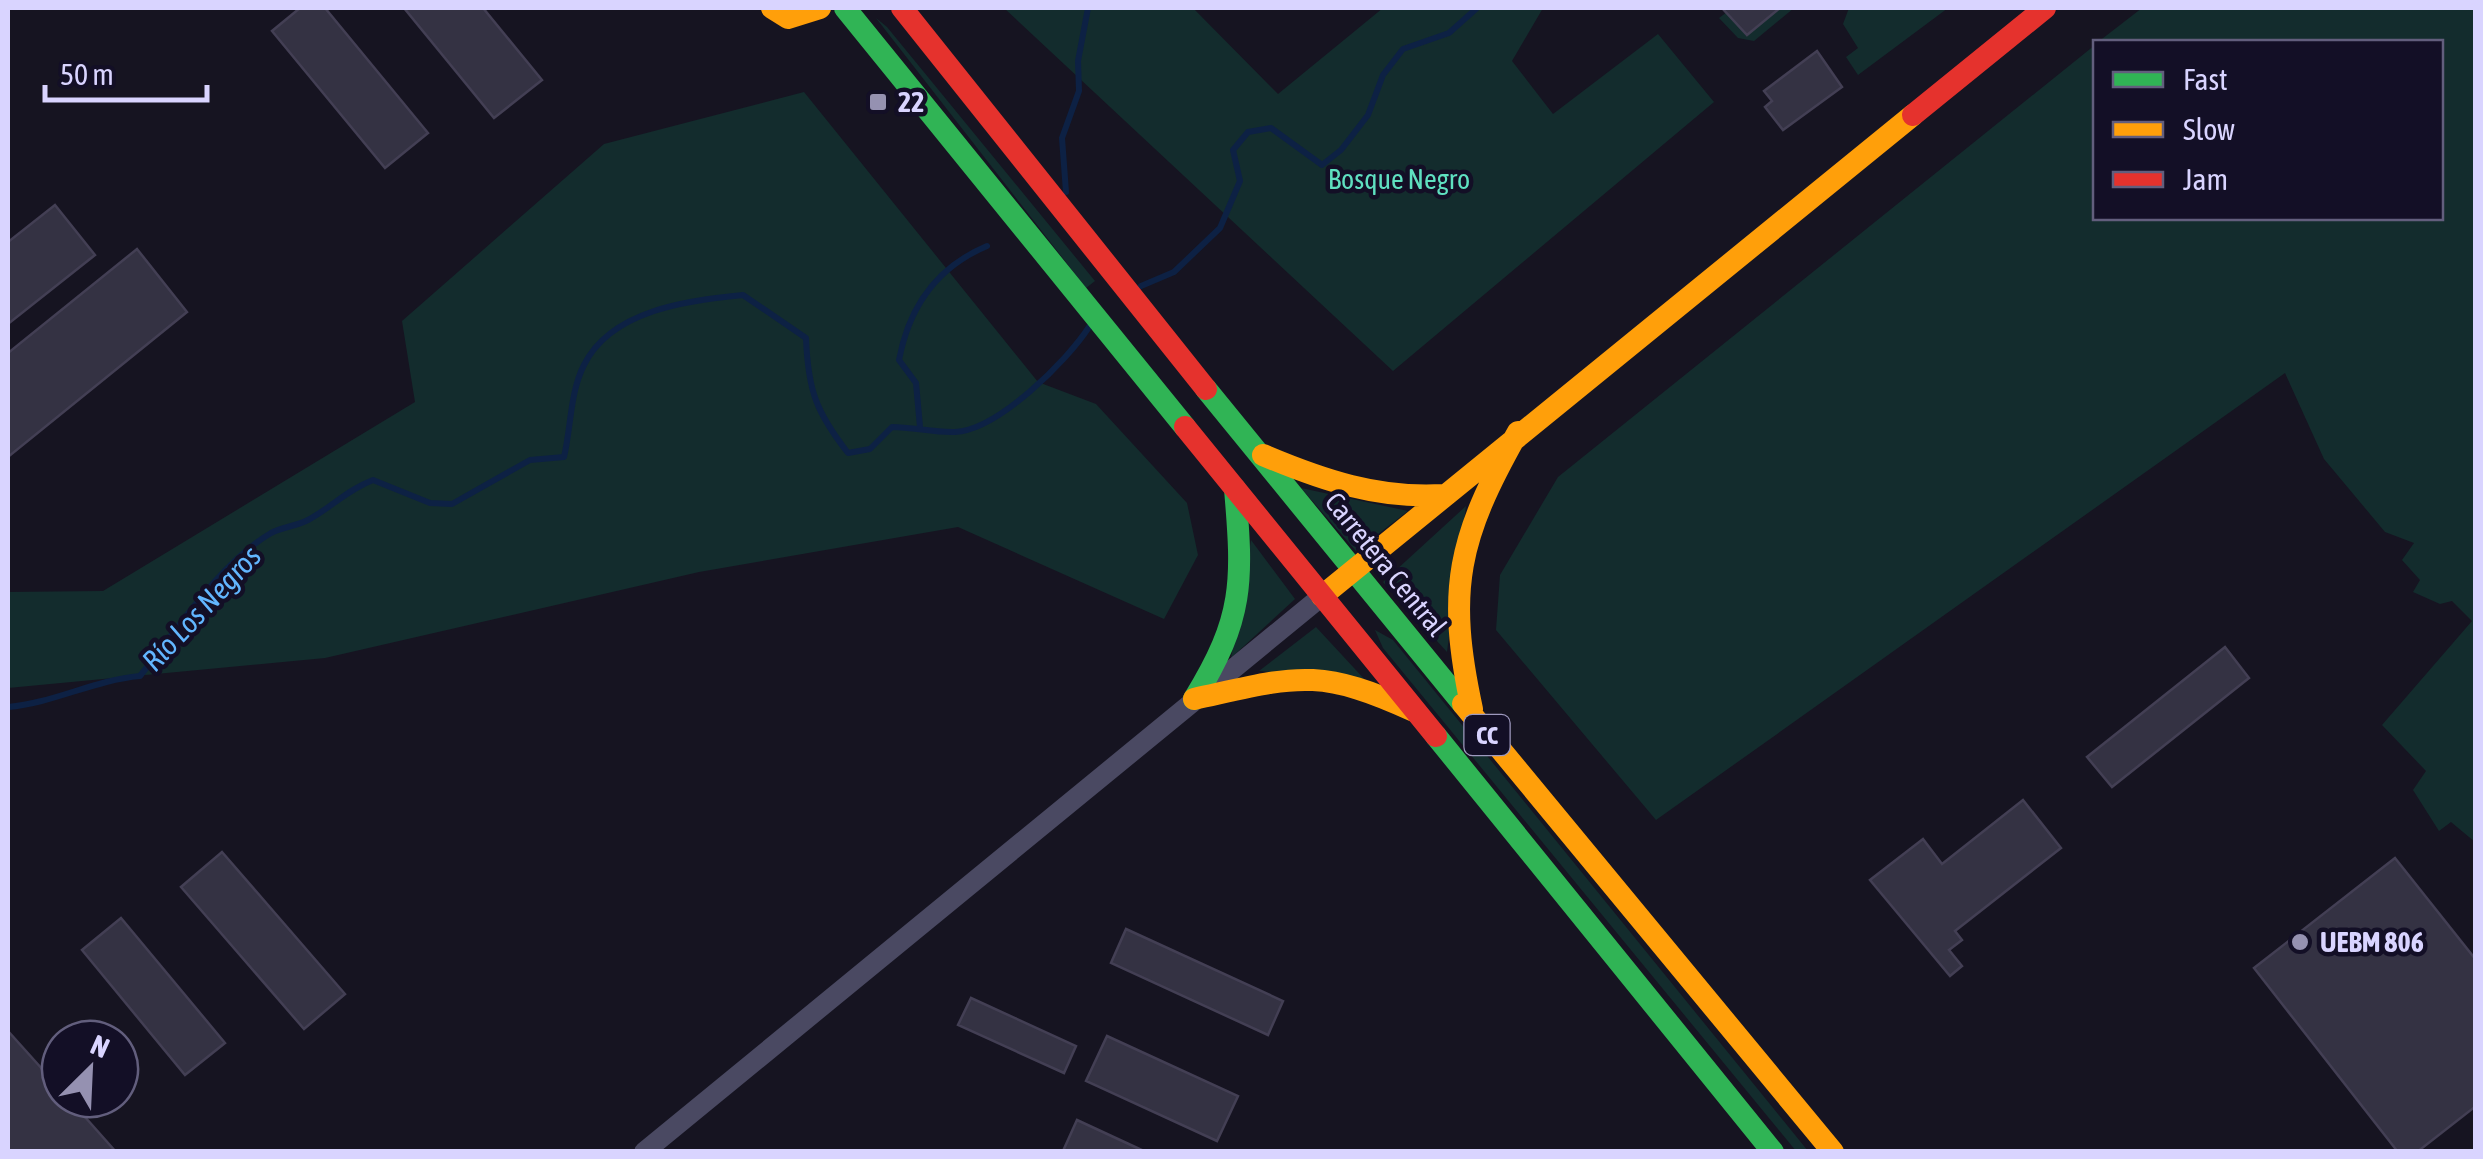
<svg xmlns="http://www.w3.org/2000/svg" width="2483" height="1159" font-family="'Asap Condensed',sans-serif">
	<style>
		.green { fill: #132c2d }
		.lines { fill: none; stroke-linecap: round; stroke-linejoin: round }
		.stream { stroke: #0d2144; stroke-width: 6 }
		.building { fill: #343243; stroke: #433f54; stroke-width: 2.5 }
		.street { stroke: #4a4962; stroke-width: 20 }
		.fast { stroke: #30b455; stroke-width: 22 }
		.slow { stroke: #ff9f0a; stroke-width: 22 }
		.jam { stroke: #e5322d; stroke-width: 22 }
		.poi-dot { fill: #9591b1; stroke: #130f26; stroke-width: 4 }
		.labels { text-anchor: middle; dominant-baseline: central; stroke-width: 9; stroke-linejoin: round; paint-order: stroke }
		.shield { fill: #130f26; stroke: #9e99be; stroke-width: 2.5 }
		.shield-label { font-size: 25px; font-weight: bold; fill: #d9d4ff }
		.poi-label { font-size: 28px; font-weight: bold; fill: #d9d4ff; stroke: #130f26; text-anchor: start }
		.park-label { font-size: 28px; fill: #5fe0c0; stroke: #130f26 }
		.street-label { font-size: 28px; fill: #d9d4ff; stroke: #130f26 }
		.water-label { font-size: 30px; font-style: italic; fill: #62b6ff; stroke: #130f26 }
	</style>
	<rect width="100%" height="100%" fill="#161421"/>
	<path class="green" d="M1004,8H1193L1278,94L1383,8H1543L1512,61L1553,114L1658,34L1714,102L1393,371Z
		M1780,8H1794L1754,41L1738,38L1719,18L1727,12L1747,35Z
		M1849,8H1948L1858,75L1846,57L1858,48L1843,24Z
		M2142,8H2475V842L2451,822L2439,831L2413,790L2426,771L2382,725L2472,621L2452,601L2440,604L2413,592L2420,580L2402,560L2414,543L2385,532L2324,459L2285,373L1656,820L1496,630L1500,575L1558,477L2095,45L2096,218H2440V42H2098Z
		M876,18L887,27L1095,281L1086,288Z
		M804,92L1038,382L1096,404L1187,503L1198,555L1164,619L958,527L699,572L325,658L8,688V592L103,591L415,402L402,321L604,144Z
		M1301,488L1408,511L1356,551Z
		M1466,506L1447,652L1383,582Z
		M1251,540L1295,599L1231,658Z
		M1316,627L1367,682L1259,671Z
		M1375,630L1393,640L1808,1151H1796L1383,648Z"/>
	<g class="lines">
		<path class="stream" d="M1066,192L1062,138L1079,91L1078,61L1088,8
			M1141,286L1174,272L1220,228L1240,181L1233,150L1248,132L1271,128L1322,165L1341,150L1368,115L1383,75L1403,49L1449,33L1477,8
			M920,427L916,383L899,360C909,307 937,267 987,246
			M8,707C54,703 94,680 140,676C177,630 220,563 271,533C282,527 297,526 308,520C332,507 347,490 373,480L430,503L452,504L530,460L564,457C571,428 570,392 584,365C611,310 689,300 743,295L806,338C808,390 816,412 848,453L870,449L892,427C913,427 935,433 955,432C998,430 1067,361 1089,327"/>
	</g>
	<path class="building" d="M300,8H325L428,133L385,168L272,31Z
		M404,8H483L542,80L494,118Z
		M1722,8H1780L1747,35Z
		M1817,51L1842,87L1783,130L1765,107L1772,101L1764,91Z
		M55,205L95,255L8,324V242Z
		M137,249L187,312L8,457V353Z
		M2225,647L2249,678L2112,787L2087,757Z
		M2023,800L2061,848L1955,931L1962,940L1949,950L1962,966L1950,976L1870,880L1923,839L1942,864Z
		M222,852L345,994L304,1029L181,887Z
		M2395,858L2476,960V1106L2417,1152H2398L2254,968Z
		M121,918L225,1043L185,1075L82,950Z
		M1126,929L1283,1001L1268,1035L1111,963Z
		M971,998L1076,1046L1064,1073L958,1025Z
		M8,1031L60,1089V1099H69L116,1152H8Z
		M1107,1036L1238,1096L1217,1141L1086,1081Z
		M1077,1120L1146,1152L1063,1151Z"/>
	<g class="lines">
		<path class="street" d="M644,1152L1322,596"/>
		<path class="fast" d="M845,8L1185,427
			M1206,389L1463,704
			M1194,699C1244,618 1243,582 1235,489
			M1436,736L1773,1152"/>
		<path class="slow" d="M772,8L788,18L820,8
			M1263,455C1322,480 1378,499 1443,495
			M1322,596L1913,115
			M1194,699C1295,677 1316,666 1414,711
			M1463,704L1833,1152
			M1472,709C1446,589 1458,538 1518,432"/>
		<path class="jam" d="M902,8L1206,389
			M1913,115L2045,8
			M1185,427L1436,736"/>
	</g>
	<g class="poi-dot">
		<rect x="868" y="92" width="20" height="20" rx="5"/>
		<circle cx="2300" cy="942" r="10"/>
	</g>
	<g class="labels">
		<rect class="shield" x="1464.5" y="715" width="45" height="40" rx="8"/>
		<g class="shield-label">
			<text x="1487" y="735">CC</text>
		</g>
		<g class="poi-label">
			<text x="898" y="102">22</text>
			<text x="2320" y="942">UEBM 806</text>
		</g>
		<g class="park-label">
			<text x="1399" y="179">Bosque Negro</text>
		</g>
		<g class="street-label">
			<text transform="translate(1386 564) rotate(51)">Carretera Central</text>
		</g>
		<g class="water-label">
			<text transform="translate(201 608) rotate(-47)">Río Los Negros</text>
		</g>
	</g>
	<rect width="2483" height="1159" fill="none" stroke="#d9d4ff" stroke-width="20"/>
	<rect x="2093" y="40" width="350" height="180" fill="#130f26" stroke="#625e7d" stroke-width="2.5"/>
	<rect x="2113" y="72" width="50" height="15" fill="#30b455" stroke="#625e7d" stroke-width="2.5"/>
	<text x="2183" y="90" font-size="30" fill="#d9d4ff">Fast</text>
	<rect x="2113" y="122" width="50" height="15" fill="#ff9f0a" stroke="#625e7d" stroke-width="2.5"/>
	<text x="2183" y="140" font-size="30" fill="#d9d4ff">Slow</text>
	<rect x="2113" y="172" width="50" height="15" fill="#e5322d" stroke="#625e7d" stroke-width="2.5"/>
	<text x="2183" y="190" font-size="30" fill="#d9d4ff">Jam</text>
	<g transform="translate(90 1069) rotate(24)"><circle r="48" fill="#130f26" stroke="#625e7d" stroke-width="2.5"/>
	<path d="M0-8L18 38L0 25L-18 38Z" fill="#9591b1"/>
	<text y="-15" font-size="28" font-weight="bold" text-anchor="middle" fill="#d9d4ff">N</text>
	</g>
	<path d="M45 85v15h162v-15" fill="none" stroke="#d9d4ff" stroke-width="5"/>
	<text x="60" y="85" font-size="30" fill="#d9d4ff" stroke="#130f26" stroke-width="8" paint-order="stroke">50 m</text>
</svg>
